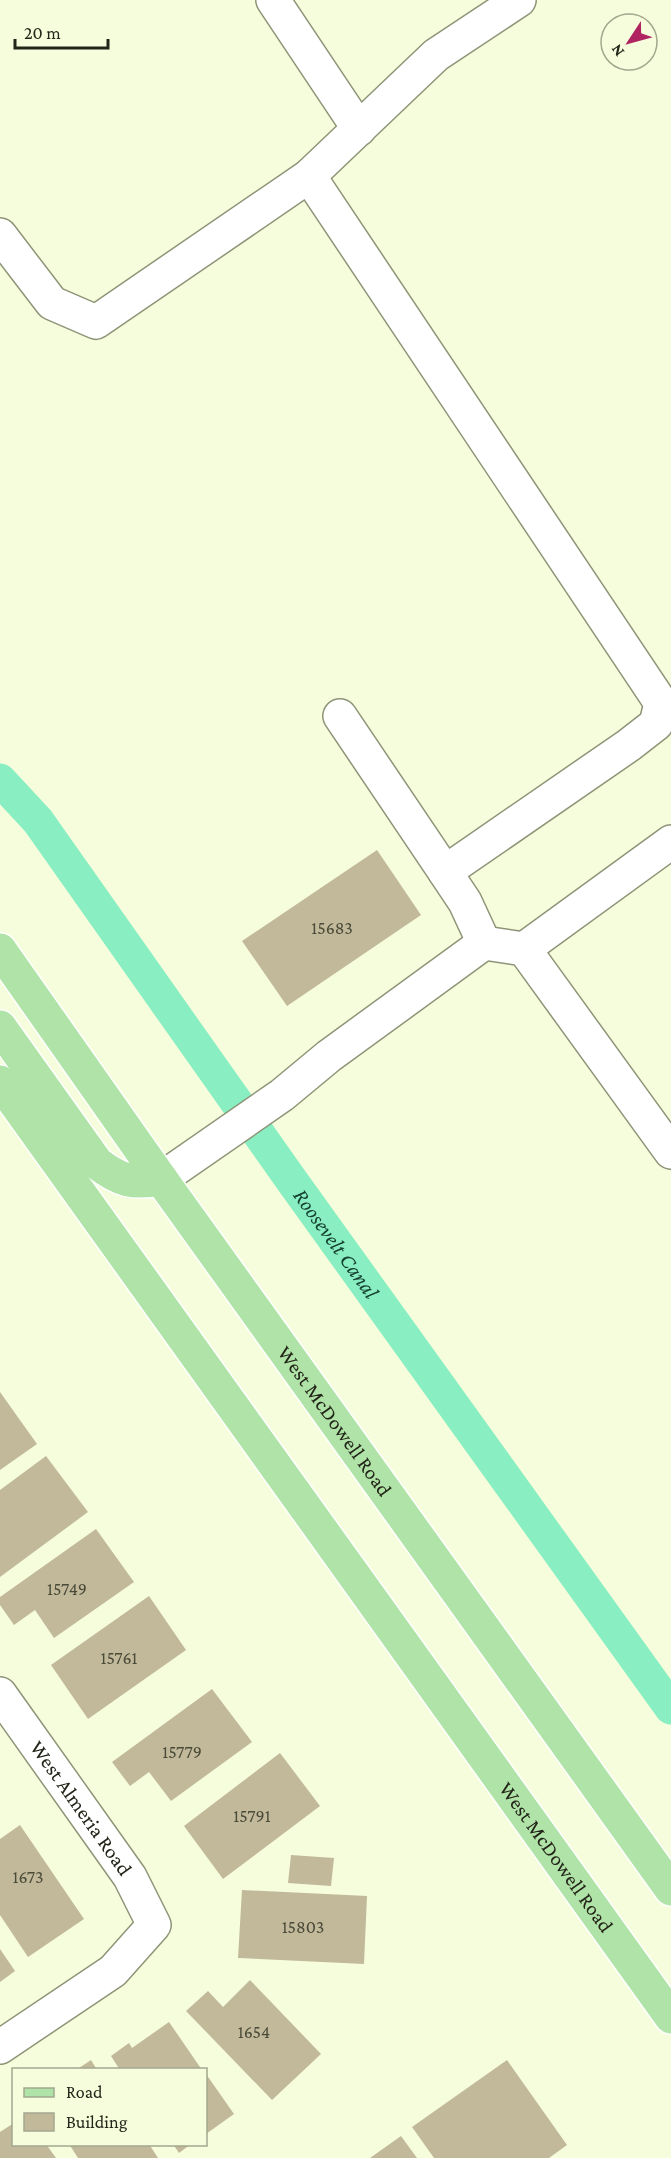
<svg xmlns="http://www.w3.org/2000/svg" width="671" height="2158" font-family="'Crimson Pro',serif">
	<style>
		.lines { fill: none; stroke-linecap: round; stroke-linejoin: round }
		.canal { stroke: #89eec2; stroke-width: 33 }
		.building { fill: #c1b99a }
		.minor-casing { stroke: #8e9477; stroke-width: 36 }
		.major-casing { stroke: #fff; stroke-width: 36 }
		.minor { stroke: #fff; stroke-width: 33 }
		.major { stroke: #b0e3a7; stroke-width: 33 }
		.labels { text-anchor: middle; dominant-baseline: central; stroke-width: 4.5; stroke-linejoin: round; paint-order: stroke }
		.number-label { font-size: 18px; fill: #4a4a39 }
		.street-label { font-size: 21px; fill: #232519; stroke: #f6fddc }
		.water-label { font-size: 22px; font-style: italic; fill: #164230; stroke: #f6fddc }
	</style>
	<rect width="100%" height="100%" fill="#f6fddc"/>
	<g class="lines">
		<path class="canal" id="s1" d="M0,780L38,821L292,1181L671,1708"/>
	</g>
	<path class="building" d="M377,850L421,915L287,1006L242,941Z
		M0,1392L37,1444L0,1470Z
		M46,1456L88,1512L0,1577V1490Z
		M96,1529L134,1582L54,1638L35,1610L14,1625L0,1605V1597Z
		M149,1596L186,1650L88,1719L51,1665Z
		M212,1689L252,1742L171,1801L149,1772L130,1786L112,1762Z
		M280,1753L320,1806L223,1879L184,1826Z
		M20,1825L84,1919L28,1957L0,1915V1839Z
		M291,1855L334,1858L331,1886L288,1883Z
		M242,1890L367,1896L364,1964L238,1958Z
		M0,1949L15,1971L0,1982Z
		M250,1980L321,2054L272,2100L186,2011L208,1991L223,2007Z
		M169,2022L202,2070H120L111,2056L129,2043L132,2048Z
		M91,2060L97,2070H76Z
		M507,2060L567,2145L549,2158H434L412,2127Z
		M206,2074L234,2114L206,2134Z
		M14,2123V2144H46L56,2158H0V2132Z
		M401,2136L417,2158H370Z
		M69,2144H149L158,2158H78Z
		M173,2144H191L179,2153Z"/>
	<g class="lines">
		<defs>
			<g id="minor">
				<path d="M273,0L359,129"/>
				<path d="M0,235L52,303L96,322L309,176L436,55L519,0"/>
				<path d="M340,716L445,872"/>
				<path d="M484,943L524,949L671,1152"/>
				<path d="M524,949L671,842"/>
				<path d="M161,1179L282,1095L329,1056L484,943L465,902L445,872L629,745L656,724L661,703L309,176"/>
				<path id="s2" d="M0,1694L130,1877L154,1925L113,1971L0,2047"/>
			</g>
			<g id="major">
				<path id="s3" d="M0,950L161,1179L671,1889"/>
				<path d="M0,1027L97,1163C120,1181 133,1184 161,1179"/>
				<path id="s4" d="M0,1082L671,2017"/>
			</g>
		</defs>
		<use href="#minor" class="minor-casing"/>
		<use href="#major" class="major-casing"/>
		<use href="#minor" class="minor"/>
		<use href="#major" class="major"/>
	</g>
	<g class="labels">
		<g class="number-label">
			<text x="332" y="928">15683</text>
			<text x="67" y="1589">15749</text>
			<text x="119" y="1658">15761</text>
			<text x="182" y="1752">15779</text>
			<text x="252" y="1816">15791</text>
			<text x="28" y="1877">1673</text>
			<text x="303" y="1927">15803</text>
			<text x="254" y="2032">1654</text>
		</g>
		<g class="street-label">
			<text stroke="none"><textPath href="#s3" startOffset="578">West McDowell Road</textPath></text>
			<text stroke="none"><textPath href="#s2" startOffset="140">West Almeria Road</textPath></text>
			<text stroke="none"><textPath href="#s4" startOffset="954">West McDowell Road</textPath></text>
		</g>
		<g class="water-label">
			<text stroke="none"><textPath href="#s1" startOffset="573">Roosevelt Canal</textPath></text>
		</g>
	</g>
	<rect x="12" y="2068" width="195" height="78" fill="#f6fddc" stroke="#a2a78e" stroke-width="1.5"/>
	<rect x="24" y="2088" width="30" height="9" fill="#b0e3a7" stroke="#a2a78e" stroke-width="1.5"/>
	<text x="66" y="2098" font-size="18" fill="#232519">Road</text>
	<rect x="24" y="2113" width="30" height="18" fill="#c1b99a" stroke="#a2a78e" stroke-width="1.5"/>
	<text x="66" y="2128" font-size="18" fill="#232519">Building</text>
	<g transform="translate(629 42) rotate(234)"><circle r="28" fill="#f6fddc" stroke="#a2a78e" stroke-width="1.5"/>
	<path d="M0-4.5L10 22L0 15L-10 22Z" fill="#af2360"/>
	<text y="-9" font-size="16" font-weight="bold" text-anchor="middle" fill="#232519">N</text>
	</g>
	<path d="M15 39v9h93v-9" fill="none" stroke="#232519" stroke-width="3"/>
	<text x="24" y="39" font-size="18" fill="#232519" stroke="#f6fddc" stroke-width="4.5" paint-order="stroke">20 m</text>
</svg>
